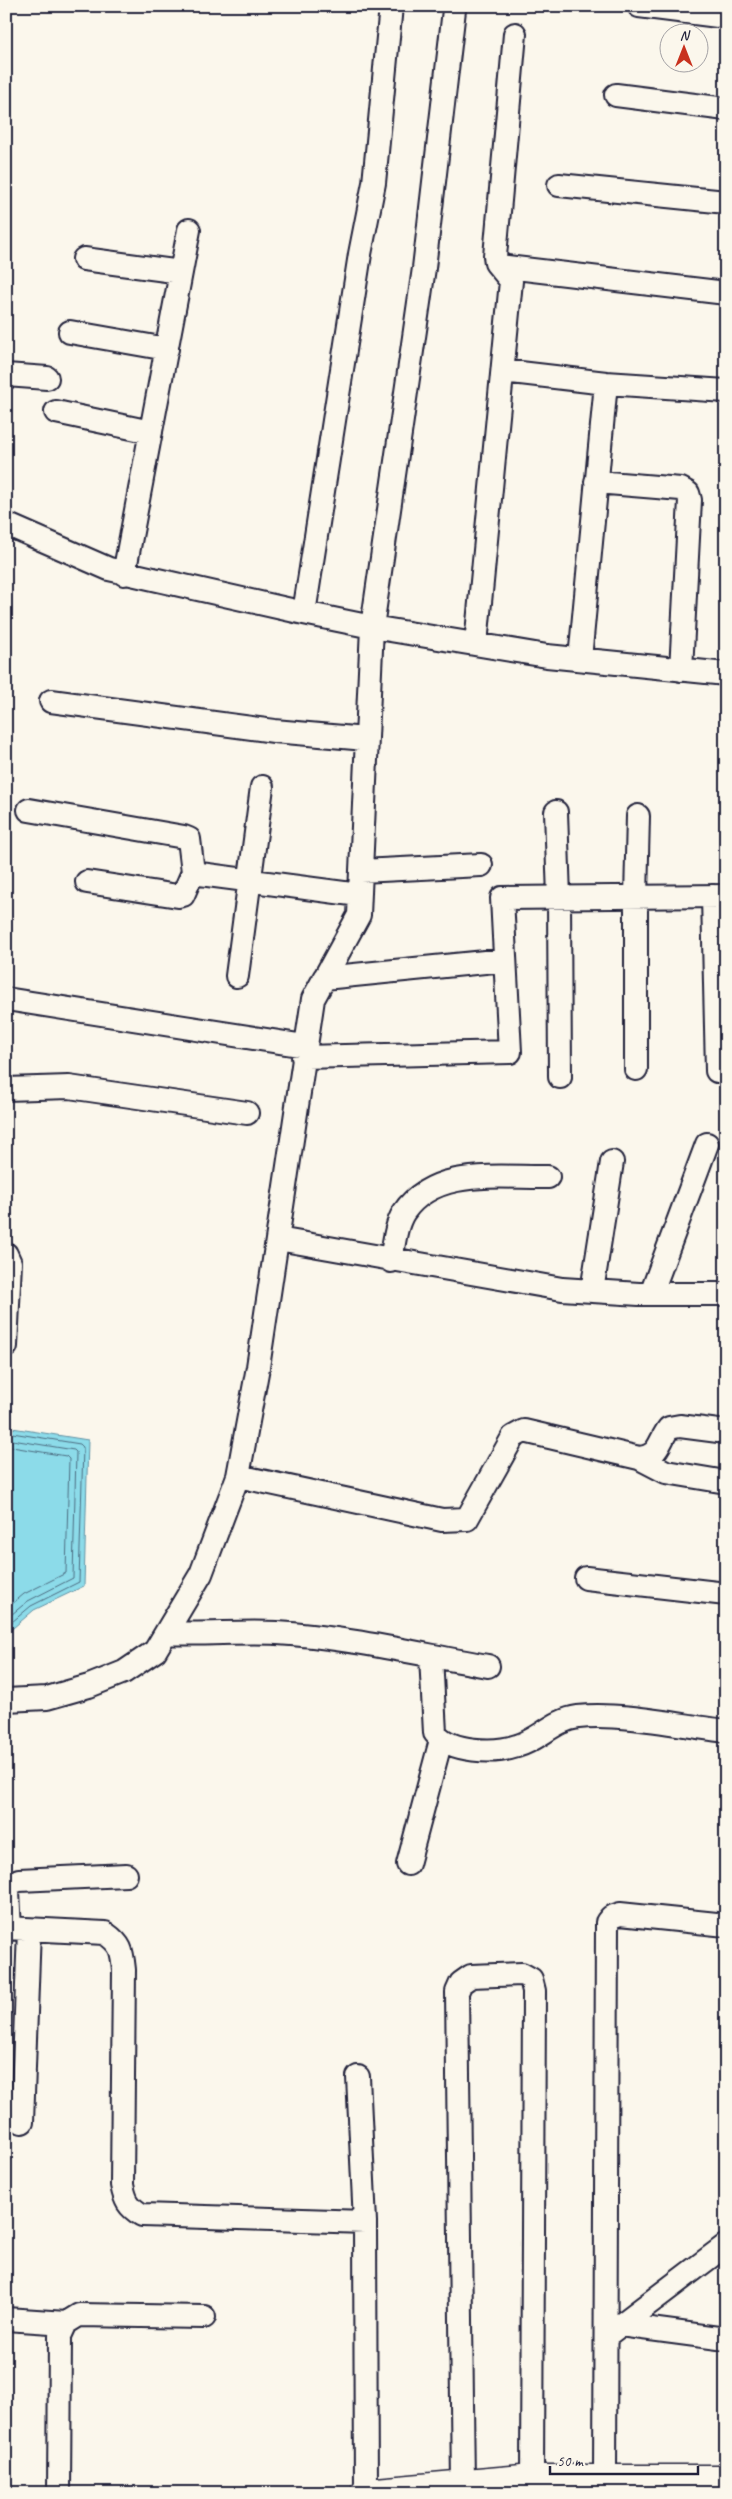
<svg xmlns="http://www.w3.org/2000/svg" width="732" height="2499" font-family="Caveat,sans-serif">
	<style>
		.water { fill: #8cdbe9; stroke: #6291a3 }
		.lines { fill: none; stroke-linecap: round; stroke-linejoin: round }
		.shore { stroke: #4c6c81; stroke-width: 1 }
		.minor-casing { stroke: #22223b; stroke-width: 26 }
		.major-casing { stroke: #22223b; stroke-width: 31 }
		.minor { stroke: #fbf7ec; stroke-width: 22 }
		.major { stroke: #fbf7ec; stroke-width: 28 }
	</style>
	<rect width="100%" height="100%" fill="#fbf7ec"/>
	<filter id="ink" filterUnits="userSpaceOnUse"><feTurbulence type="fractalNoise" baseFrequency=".02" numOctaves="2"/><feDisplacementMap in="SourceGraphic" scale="10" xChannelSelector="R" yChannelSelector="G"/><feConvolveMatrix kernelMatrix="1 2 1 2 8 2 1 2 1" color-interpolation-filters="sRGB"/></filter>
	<g filter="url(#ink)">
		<path class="water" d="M6,1427L88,1440L84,1586L34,1610L6,1634Z"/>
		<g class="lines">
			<path class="shore" d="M6,1432L80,1444L83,1447L79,1582L31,1606L6,1627
				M6,1439L74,1450L76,1452L73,1578L28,1601L6,1619
				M6,1446L66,1456L69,1459L66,1573L24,1594L6,1609"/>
			<defs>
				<path id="minor" d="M639,6L726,17
					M616,95L726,109
					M559,185L726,202
					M84,259L181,272
					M499,266L726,293
					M70,332L167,349
					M503,371L606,383L726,391
					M6,375L47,378
					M56,412L151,432
					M596,482L681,489L688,493L690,500L681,670
					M6,524L109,569L304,613L372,627L547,656L726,674
					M124,574L189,230
					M304,613L360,254L374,183L391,6
					M476,644L511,281L496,263L495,256L515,34
					M580,659L606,383
					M51,701L274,731L366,739
					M29,810L184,837L189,839L193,872L200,874L359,895
					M556,812L559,897L560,1077
					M361,871L481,865
					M87,882L178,896L183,895L193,872
					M713,896L717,1071
					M237,976L262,787
					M324,978L505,960
					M6,999L305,1046
					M303,1057L510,1052L502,898L726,896
					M636,1069V897L638,816
					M6,1089L69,1087L247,1113
					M278,1239L562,1289L639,1294H726
					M6,1254L10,1263L6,1346
					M391,1261C394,1245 395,1226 404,1212C435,1167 500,1178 548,1177
					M592,1291L612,1162
					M651,1294L707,1144
					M639,1458L666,1472L726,1482
					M238,1476L442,1520L467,1519L513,1437L524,1431L639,1458C660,1456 658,1442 669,1428L680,1426L726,1432
					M586,1578L726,1594
					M167,1633C204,1635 240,1631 277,1633C347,1637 418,1654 488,1666
					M431,1656L435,1733C451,1752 494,1754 517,1746C539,1740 554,1720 578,1717C619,1712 683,1726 726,1731
					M6,1700L47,1698L89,1686L124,1672L155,1651L201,1574L238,1476L258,1367L313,999L359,915L372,627L424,268L454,10
					M408,1864L441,1740
					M6,1928L105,1933C122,1945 122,1951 124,1970L122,2185C125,2200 128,2207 142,2215L365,2222
					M10,1929L8,1891L11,1883L19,1880L126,1875
					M358,2077L365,2222L366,2493
					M22,2122L29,1930
					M6,2319L66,2323
					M620,2325L726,2339
					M606,2336L726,2245
					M605,2479L607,1922L611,1917L620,1914L726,1925
					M59,2493L60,2336L66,2323L79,2315L204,2317
					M461,2493L463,2484L457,1992L461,1983L471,1976L522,1974L531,1979L534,1991L532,2479"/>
				<path id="major" d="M365,2493L522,2479H726"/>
			</defs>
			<use href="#minor" class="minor-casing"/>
			<use href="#major" class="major-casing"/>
			<use href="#minor" class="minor"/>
			<use href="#major" class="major"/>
		</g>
	</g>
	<rect width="732" height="2499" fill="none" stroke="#fbf7ec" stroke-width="25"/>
	<rect x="12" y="12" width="707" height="2474" fill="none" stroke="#22223b" stroke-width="2" filter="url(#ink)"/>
	<g transform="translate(684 48)"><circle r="24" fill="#fbf7ec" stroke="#a4a2a5"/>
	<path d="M0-4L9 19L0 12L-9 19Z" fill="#c8321e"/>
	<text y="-8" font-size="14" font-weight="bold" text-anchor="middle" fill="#22223b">N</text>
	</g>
	<path d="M550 2466v8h148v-8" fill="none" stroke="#22223b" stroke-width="2.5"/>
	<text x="557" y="2466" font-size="15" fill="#22223b" stroke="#fbf7ec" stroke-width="4" paint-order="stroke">50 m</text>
</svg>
